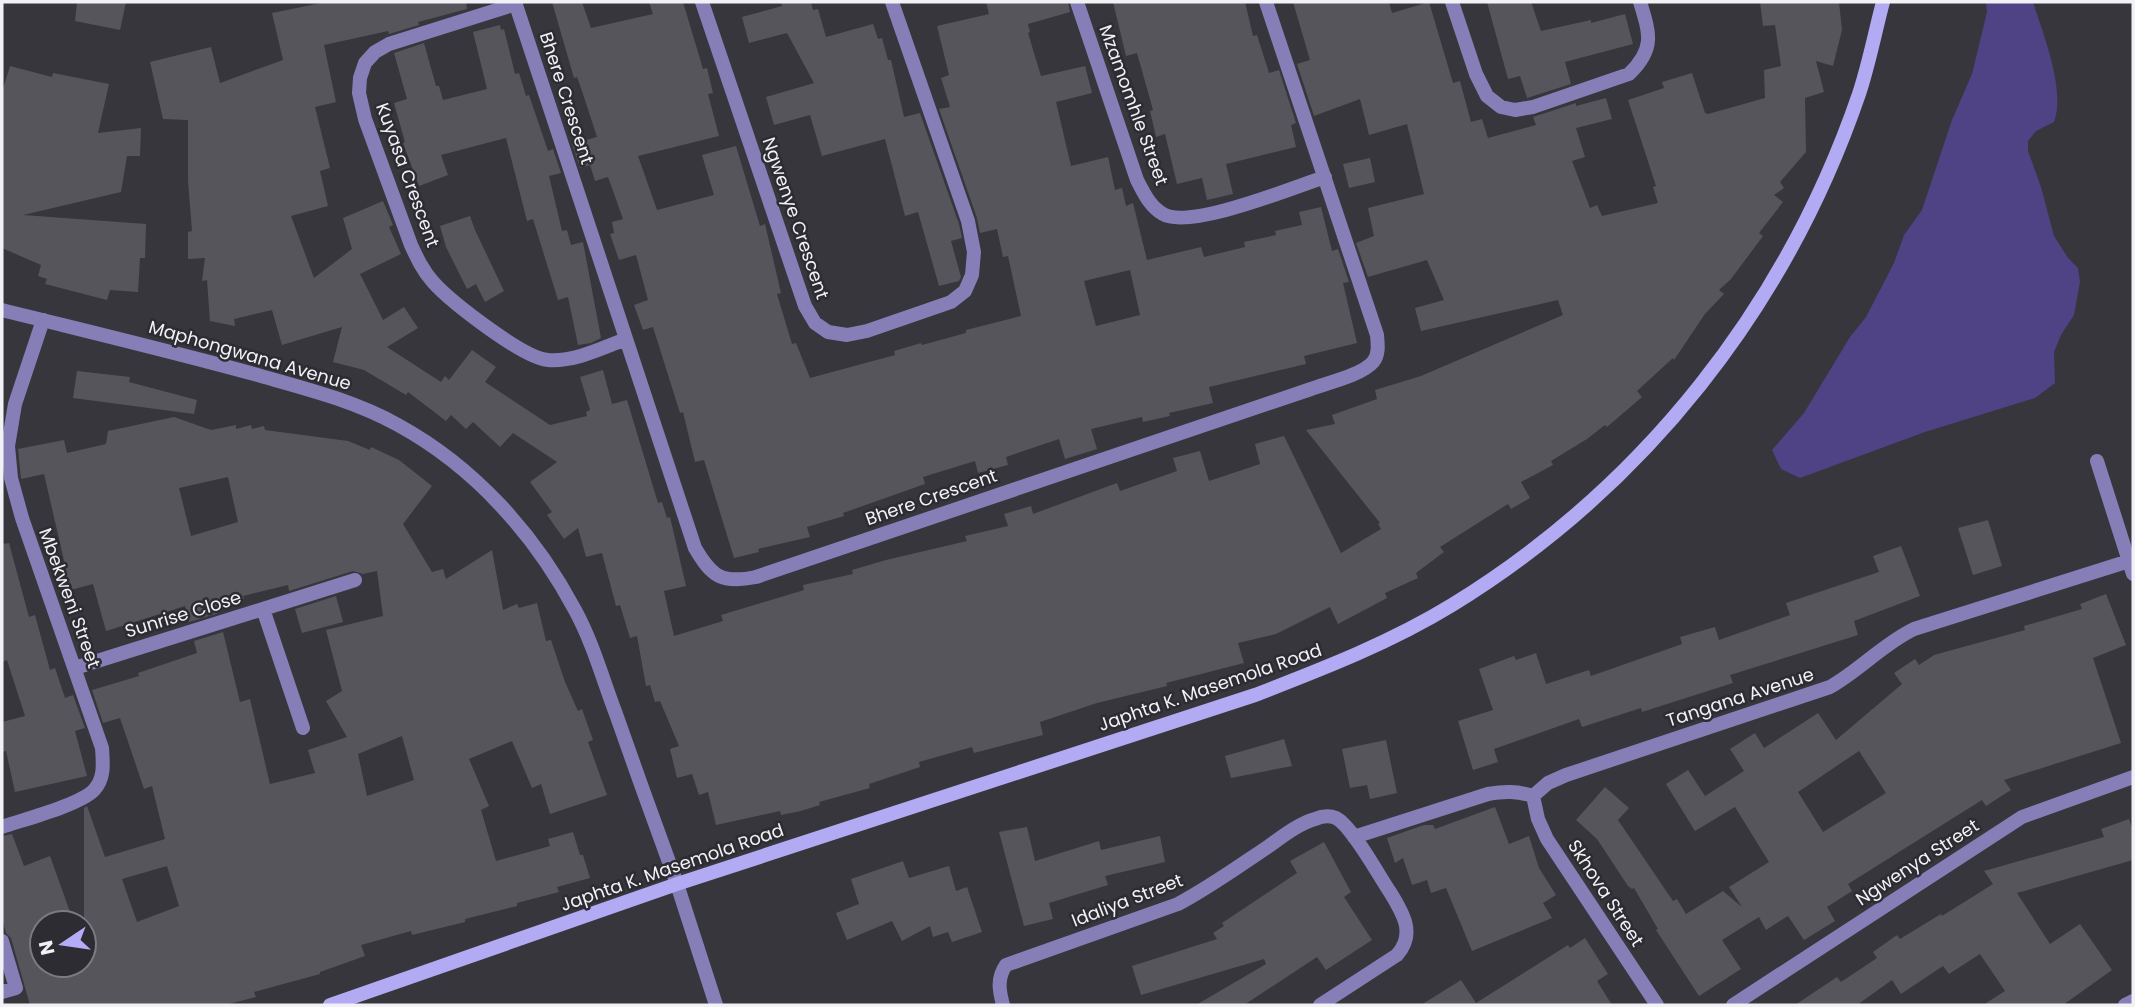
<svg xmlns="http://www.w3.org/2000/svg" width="2135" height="1007" font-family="Poppins,sans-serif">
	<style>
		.green { fill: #4f4385 }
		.building { fill: #55555b; fill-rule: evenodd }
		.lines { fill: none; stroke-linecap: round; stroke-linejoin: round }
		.minor { stroke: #867fb7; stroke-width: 14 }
		.tertiary { stroke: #867fb7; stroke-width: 14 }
		.secondary { stroke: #b2aaf2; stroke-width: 14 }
		.labels { text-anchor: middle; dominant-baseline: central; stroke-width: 5; stroke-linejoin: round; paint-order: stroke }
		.street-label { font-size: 18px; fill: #f2f1f5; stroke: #2c2c32 }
	</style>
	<rect width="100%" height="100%" fill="#36363c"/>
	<path class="green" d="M1986,2H2033C2043,34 2066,90 2054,122L2036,131L2028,141V151L2041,187L2054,236L2068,258L2078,268L2080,282L2074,315L2061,335L2054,352L2055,383L2035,398L1925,432L1800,478L1781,469L1772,450L1804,413L1850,337L1866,317L1894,263L1904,235L1922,210L1952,120L1972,74L1987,12Z"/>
	<path class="building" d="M77,2H126L120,30L75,21Z
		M326,2H466L467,9L418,22L419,25L389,34L388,31L324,45L336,102L315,107L330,168L320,171L328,206L291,216L314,278L352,249L343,218L383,201L393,225L389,227L401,254L360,274L383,320L404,307L418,328L387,347L441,382L445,376L449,380L472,350L496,367L485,382L550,425L587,416L586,412L590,410L580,377L603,370L612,404L627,400L658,503L662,502L667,518L670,517L686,586L664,591L674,636L723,621L721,615L804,590L803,585L853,574L852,570L886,560L967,541L965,536L1008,526L1004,514L1031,506L1033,514L1117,483L1120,491L1177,471L1173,458L1200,451L1209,481L1260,464L1255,444L1284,436L1341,553L1381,529L1378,524L1380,523L1306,430L1335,424L1332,415L1377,399L1375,390L1421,376L1563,315L1558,300L1421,331L1415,308L1444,300L1427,260L1368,277L1356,243L1374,236L1368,208L1424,194L1407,124L1369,135L1360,99L1314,116L1297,64L1310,60L1293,2H1389L1392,13L1429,2L1453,83L1460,81L1471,122L1482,119L1488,138L1536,125L1533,117L1576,103V106L1606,98L1612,119L1576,128L1585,157L1572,161L1590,208L1597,205L1602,216L1658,203L1653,187L1656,186L1628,100L1664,88L1662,82L1692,73L1705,113L1708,114L1765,98L1764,70L1781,66L1775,25L1763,26L1760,2H1839L1842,30L1833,66L1816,61L1824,92L1805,98L1806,152L1780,182L1784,188L1774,195L1783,202L1759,233L1763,236L1731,279L1719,290L1724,294L1705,314L1674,360L1673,358L1637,391L1642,397L1607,427L1605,425L1587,439L1551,461L1553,465L1521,482L1530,498L1511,509L1508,504L1440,547L1444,552L1416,573L1418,578L1385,593L1387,598L1338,624L1330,607L1276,634L1238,643L1244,663L1166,683L1167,686L1097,703L1040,722L1043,735L974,753L972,747L919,762L920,767L869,784L870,788L819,802L820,805L801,811L781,815L780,811L716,825L708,792L699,795L692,774L677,778L670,749L679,746L660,701L655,702L650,685L646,686L637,636L630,638L620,605L616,606L602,553L586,557L578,528L564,539L547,515L552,512L530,482L557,462L513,433L500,447L473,422L466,429L451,415L446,421L408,392L406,395L364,370L333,362L342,327L282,345L272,310L234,319L235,326L210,321L207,280L202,281L205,258L188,259V232L192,231L188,181V120L163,119L150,62L211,47L220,83L283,60L272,13Z
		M552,2H582L591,28L653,14L649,2H683L703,69L707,68L713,93L708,94L719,136L638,156L657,210L714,195L702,155L736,146L760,226L765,224L781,293L777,294L792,344L796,343L810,378L895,355L894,351L921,343L922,345L966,333V330L1021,316L1008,256L1003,257L997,229L980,233L977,218L939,109L950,107L941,78L949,75L937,26L989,14L986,2H1068L1070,12L1028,24L1030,32L1028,33L1041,76L1085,66L1092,93L1056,102L1071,166L1108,157L1115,190L1122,188L1126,206L1133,203L1147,260L1201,247L1204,257L1245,247L1244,242L1276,235L1275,231L1302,225L1299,212L1321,207L1332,251L1338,249L1349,282L1343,283L1357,343L1304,356L1306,364L1209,387L1213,403L1169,413L1170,416L1143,422L1142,417L1091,429L1097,449L1065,459L1059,439L1006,457L1008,465L978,473L975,461L923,477L925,484L843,513L844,516L807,527L810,537L758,549L759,552L734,558L704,460L695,462L683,412L680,413L653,327L643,330L634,305L648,300L636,255L619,260L610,234L614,233L612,222L623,219L608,177L595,181L590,165L580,168L572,144L597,137L582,91L577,77L574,78ZM1130,270L1140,315L1096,326L1084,281Z
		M781,2H811L813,10L818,9L826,37L873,24L878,39L882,38L888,60H891L904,117L920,113L959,224L962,238L951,241L961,277L959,281L939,286L918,212L905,216L885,139L822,156L810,115L774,125L766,97L814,83L787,33L749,43L742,17L782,6Z
		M1113,2H1245L1253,36L1257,35L1269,73L1279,70L1296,123L1291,125L1296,147L1226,164L1233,194L1207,200L1202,178L1177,184L1165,134L1156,137L1150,111L1153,110L1137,53L1126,56Z
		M1487,2H1531L1541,31L1591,20V23L1625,14L1633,44L1565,62L1571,84L1527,98L1520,76L1508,79Z
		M500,25L501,30L504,29L515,74L519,73L526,96L529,95L548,151L553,149L561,173L549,176L562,231L567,230L571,245L583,242L601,338L591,343L578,345L568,297L558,300L533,219L527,221L506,138L441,155L448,175L419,186L403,143L405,142L394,103L407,99L394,53L424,43L436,86H439L443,100L487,89L473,32Z
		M10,66L52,77L53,73L109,84L98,133L141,128L140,156H127L121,192L23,215L146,224L145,258H140L138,292L110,290L107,300L45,284L47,279L38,276L41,265L2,248V92Z
		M1370,158L1375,182L1349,188L1343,164Z
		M470,216L475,230L504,291L485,302L476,284L467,289L446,247L440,226Z
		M77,371L130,377L129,382L197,400L194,414L73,398Z
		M174,417L211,430L236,425V429L251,425L252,429L264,426L265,430L348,441L370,450L371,447L399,460L432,486L403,524L432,572L443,569L446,579L492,550L503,610L517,604L519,608L537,603L546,641L551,640L565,682L578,711L582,709L593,740L588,742L607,795L550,814L541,784L532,788L512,741L469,759L489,806L481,810L496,861L550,846L548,839L573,832L580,855H583L590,878L557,887L559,892L517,903V906L465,919V922L412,935L411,931L361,945L365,956L320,972V974L254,992L256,997L225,1005H30L11,938L6,933L2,918V836L12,834L24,866L50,856L74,923H42V965H84V808L87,806L105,857L165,839L152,786L144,789L120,718L103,723L92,690L139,676L138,673L197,653L194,641L223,632L240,702L250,699L270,784L315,773L308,750L347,737L326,701L342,691L326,630L383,616L377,571L363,574L353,571L289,591L288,585L243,596L244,599L217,606L219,613L189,622L185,606L106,631L93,584L67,591L62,569H66L44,474L21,479L18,449L64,440L67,453L106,444L108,431ZM228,477L238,522L191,536L179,488ZM402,736L414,780L367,796L358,754ZM167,866L179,906L137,922L122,879Z
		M1988,520L2002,566L1973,575L1958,528Z
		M9,543L29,617L35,615L50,670L55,668L65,698L73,695L85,728L75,731L87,776L15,792L6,751L2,752V722L25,716L7,660L2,662V544Z
		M1901,546L1920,596L1854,621L1858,635L1730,675L1733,683L1642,712L1641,708L1582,727L1579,719L1494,749L1498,762L1473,770L1458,721L1493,710L1479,669L1514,656L1516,660L1536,653L1546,684L1589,670L1591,676L1682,644L1680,637L1715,627L1719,640L1790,615L1786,603L1879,572L1873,556Z
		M2106,594L2126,645L2093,658L2121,743L2004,780L2011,790L1986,806L1982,800L1848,884L1852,891L1827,907L1835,921L1804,940L1788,916L1766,930L1759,917L1722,940L1741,969L1699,996L1656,930L1658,929L1634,888L1632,889L1628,886L1597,839L1576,820L1605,787L1629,808L1618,820L1673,901L1677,899L1686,914L1723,891L1742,907L1729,887L1769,862L1735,807L1695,831L1666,784L1688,770L1705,796L1744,771L1730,749L1755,733L1764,748L1818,713L1836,740L1902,684L1894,673L1915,659L1919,665L1934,655L2025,630L2024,626L2082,609L2080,604ZM1859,751L1886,793L1823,832L1798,792Z
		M336,596L343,622L302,633L295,609Z
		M1284,739L1292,766L1231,778L1225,756Z
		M1386,740L1397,793L1370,799L1367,785L1350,788L1342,749Z
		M1495,807L1509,844L1529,836L1539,868L1556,895L1543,903L1552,918L1472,951L1446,888L1431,893L1427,880L1412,885L1403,858L1395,863L1387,838L1424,825H1433L1435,829Z
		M2129,819L2133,831V860L2017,893L2050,944L2080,924L2112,970L2063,1005H1983L2005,991L1980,954L1949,974L1943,966L1901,994L1892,980L1857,1005H1795L1837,977L1841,982L1877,958L1873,952L1897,935L1900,939L1941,914L1942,916L1993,884L1984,871L2104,837L2101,829Z
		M1027,827L1035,861L1099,841L1101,850L1160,836L1165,862L1105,876L1108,885L1049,903L1053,919L1024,926L999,832Z
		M1324,842L1351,892L1344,897L1372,940L1326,970L1317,957L1244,1005H1196L1266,964L1264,959L1141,995L1132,966L1217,939L1213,933L1224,926L1222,923L1297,873L1290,861Z
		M903,861L909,878L949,866L956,891L967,887L982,932L952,942L948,932L933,937L930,926L902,941L892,921L847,940L836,913L859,904L851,879Z
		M1585,938L1608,974L1597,981L1612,1005H1421L1461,980L1476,1003L1568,945L1570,948Z"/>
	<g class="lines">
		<path class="minor" d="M515,2L695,548C712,577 722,584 756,577L1311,389C1327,383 1362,375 1373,362C1379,355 1378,345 1377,335L1266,2
			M702,2L805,306L815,323L828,332L847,335L867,331L951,302L965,291L972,275L974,252L968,221L892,2
			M1077,2L1137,180C1144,193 1150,207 1163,214C1190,230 1294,187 1325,177
			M1452,2L1476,74L1487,96L1501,107L1515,110L1533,107L1629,74C1655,49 1650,34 1640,2
			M516,4L389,44L375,52L365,63L360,78L359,93L365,119L411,245C417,258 423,271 433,282C451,302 523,358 548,360C575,362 602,348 626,339
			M2097,461L2133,574
			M263,609L355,580
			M75,668L263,609L303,728
			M1533,796L1548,783L1566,775L1830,687C1860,670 1883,644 1914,629L2129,561
			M1533,796L1538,819L1547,839L1657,1005
			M2,827C22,820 80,805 94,790C105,778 103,763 102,748L22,518L11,478L8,446L15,404L43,320
			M1354,837L1488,794C1505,791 1517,791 1533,796
			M677,884L716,1005
			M2,941L16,988L2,992
			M1003,1005C999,990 997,978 1006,965L1178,904C1210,887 1239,866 1269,846C1283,836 1298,824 1315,819C1322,816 1329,815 1336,818C1352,826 1379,876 1390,892C1403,913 1416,934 1397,955L1320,1005
			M1733,1005L2022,817L2133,777
			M2125,1005L2133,1001"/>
		<path class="tertiary" d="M2,310C86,331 170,351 254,374C303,388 353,400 398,425C475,467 535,535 575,610C593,643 603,680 616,714C636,771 656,827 677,884"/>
		<path class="secondary" d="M330,1005L677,884L1255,695C1322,669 1390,643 1452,605C1644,487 1786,307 1859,94C1869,64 1875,32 1883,2"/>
	</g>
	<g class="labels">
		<g class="street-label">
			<text transform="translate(567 98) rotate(72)">Bhere Crescent</text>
			<text transform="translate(1134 105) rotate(70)">Mzamomhle Street</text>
			<text transform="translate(408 175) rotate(70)">Kuyasa Crescent</text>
			<text transform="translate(796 218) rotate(71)">Ngwenye Crescent</text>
			<text transform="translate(250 355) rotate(16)">Maphongwana Avenue</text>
			<text transform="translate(931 497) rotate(-19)">Bhere Crescent</text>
			<text transform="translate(70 598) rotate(70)">Mbekweni Street</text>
			<text transform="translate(183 614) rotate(-17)">Sunrise Close</text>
			<text transform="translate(1210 687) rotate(-19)">Japhta K. Masemola Road</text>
			<text transform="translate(1740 697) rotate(-18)">Tangana Avenue</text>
			<text transform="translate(1917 862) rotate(-33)">Ngwenya Street</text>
			<text transform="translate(672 867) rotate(-19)">Japhta K. Masemola Road</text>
			<text transform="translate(1606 893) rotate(57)">Skhova Street</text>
			<text transform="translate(1127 900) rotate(-21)">Idaliya Street</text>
		</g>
	</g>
	<rect width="2135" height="1007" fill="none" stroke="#f2f1f5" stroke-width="7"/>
	<g transform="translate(63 944) rotate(257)"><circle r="33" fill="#2c2c32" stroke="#7b7b80" stroke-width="2"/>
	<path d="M0-5L12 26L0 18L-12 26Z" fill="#b5acf8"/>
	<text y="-10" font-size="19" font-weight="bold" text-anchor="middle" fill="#f2f1f5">N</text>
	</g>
</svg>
